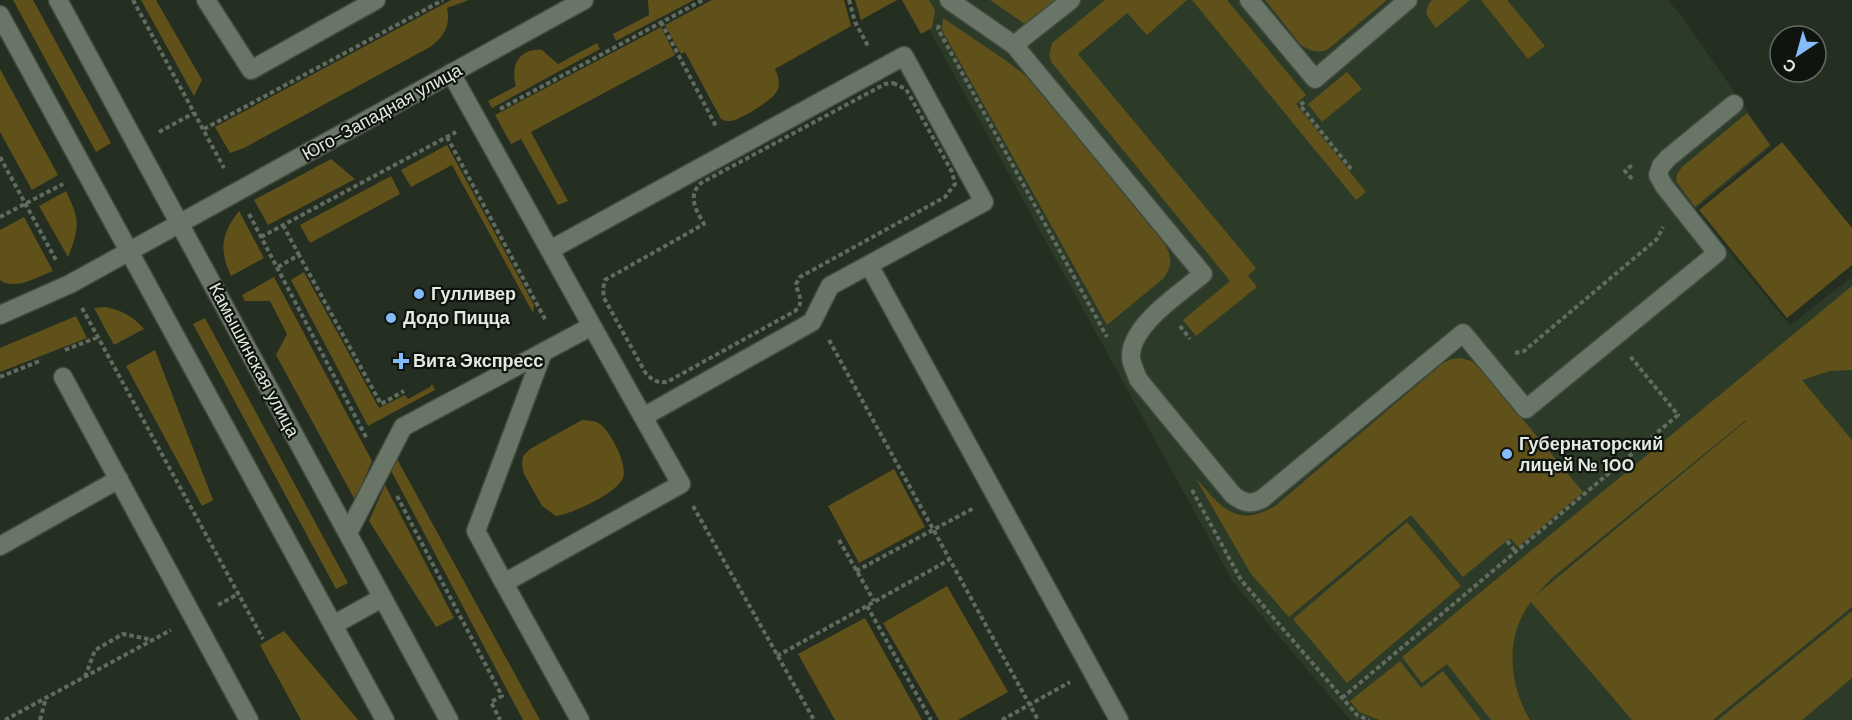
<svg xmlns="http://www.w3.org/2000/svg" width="1852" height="720" font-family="'DM Sans',sans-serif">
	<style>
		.built { fill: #2c3a28 }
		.green { fill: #60511b; fill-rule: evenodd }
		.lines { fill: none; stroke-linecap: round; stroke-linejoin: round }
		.service-casing { stroke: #40493e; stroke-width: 21 }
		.minor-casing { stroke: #40493e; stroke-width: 21 }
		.tertiary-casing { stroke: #40493e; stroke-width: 21 }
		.path { stroke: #626b5f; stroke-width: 4; stroke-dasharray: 4.5 3; stroke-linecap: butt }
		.service { stroke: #697566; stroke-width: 18 }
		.minor { stroke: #697566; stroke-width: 18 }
		.tertiary { stroke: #697566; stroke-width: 18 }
		.poi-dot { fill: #85bbfb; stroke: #10140f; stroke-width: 2 }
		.labels { text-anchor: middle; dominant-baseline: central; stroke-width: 4.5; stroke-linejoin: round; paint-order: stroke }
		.street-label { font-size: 18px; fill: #e3eae1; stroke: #10140f }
		.poi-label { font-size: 18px; font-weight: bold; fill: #e3eae1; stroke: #10140f; text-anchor: start }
	</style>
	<rect width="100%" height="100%" fill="#242e21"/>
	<path class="built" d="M913,0H1668L1683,18L1772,146L1695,210L1790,325L1852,277V720H1350L1233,582Z"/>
	<path class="green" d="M13,0H33L111,143L96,152Z
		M141,0H156L202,80L194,96Z
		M451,0H469L447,8C451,25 444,37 430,47L244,148L230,153L215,127Z
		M648,0H694L616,41L613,34L649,15Z
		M712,0H844L851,26L775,69C778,76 781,83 777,91C773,100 744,117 735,120C729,122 725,121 721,119L685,52L681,54L665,25Z
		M855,0H897L861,20Z
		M902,0H929L935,10L932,28L921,34Z
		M990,0H1055L1025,24Z
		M1105,0H1187L1147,35L1127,13L1078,54L1256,268L1248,276L1257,287L1196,336L1183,320L1230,281L1052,63L1049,55L1052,43Z
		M1192,0H1227L1306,95L1296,104L1366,192L1356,200Z
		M1265,0H1387L1327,50C1317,53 1310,51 1301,45Z
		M1432,0H1470L1436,28L1426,14L1428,5Z
		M1481,0H1507L1545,46L1528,59Z
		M943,18L1008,62L1027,77L1162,239C1171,254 1174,264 1164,278L1107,325L942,30Z
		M661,27L675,55L531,132L568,201L558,205L521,139L511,144L495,115Z
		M597,43L600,49L492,108L488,101L516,86C510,66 519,48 542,50L558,64Z
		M0,69L58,175L32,190L0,132Z
		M1347,72L1362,89L1322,122L1308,104Z
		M1747,113L1770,145L1695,207L1676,181L1677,174L1682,167Z
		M1782,142L1852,228V265L1787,318L1699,210Z
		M447,145L534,305L533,313L452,165L411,187L401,170Z
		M331,159L355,179L268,225L254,200Z
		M391,176L400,194L310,243L300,225Z
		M66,191C80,220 80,227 68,257L39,206Z
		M239,211L264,258L231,276C219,250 221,234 239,211Z
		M24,217L53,271C37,277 15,291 0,280V230Z
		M304,272L379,408L405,395L408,399L430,387L432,384L435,390L368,426L291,280Z
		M274,277L372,461L355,500L276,355L287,334L270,301H245L242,295Z
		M1852,286V370L1830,371L1802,380L1852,440V607L1713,720H1632L1531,602C1504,636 1509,685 1530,720H1491L1447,664L1422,683L1402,657ZM1746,420V421L1535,596L1552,578Z
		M105,307C121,310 133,316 144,329L114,345L94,308Z
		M76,316L87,338L0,372V348Z
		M205,318L348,583L336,589L193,324Z
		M155,350L213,500L202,506L126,366Z
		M1461,358L1471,361L1481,369L1583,492L1518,547L1510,538L1463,577L1411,515L1289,617L1251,574L1195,477C1220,506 1236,529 1275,506L1443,363L1452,359Z
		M582,420C589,420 595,421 600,424C611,432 628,465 623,478C617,493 572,514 556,516L542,506L524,474L522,465L523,456L530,449Z
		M397,459L540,720H523L388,465Z
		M894,469L925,527L859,563L828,506Z
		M385,485L454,618L436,627L369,521Z
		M1407,522L1461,586L1347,683L1293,619Z
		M947,586L1008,692L958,720H939L883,623Z
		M1852,611V678L1802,720H1718Z
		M865,618L922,720H835L798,654Z
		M284,631L358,720H301L260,645Z
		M1400,661L1421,688L1443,671L1481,720H1379L1359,712L1350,701Z"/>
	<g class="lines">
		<defs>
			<path id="service" d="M206,0L251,70L376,0
				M949,0L1014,45
				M1071,0L1014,45L1203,274C1181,293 1130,325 1131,357C1131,364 1136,372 1138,379L1233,495C1244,503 1250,505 1262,499L1463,333L1526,409L1717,253L1664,186L1658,175L1661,166L1668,158L1734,104
				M1249,0L1315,79L1408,0
				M550,250L904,56L984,202L830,286L812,322L643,417L592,326
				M869,265L1119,720
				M63,377L249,720
				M348,533L403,427L592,326L451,73
				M0,546L119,479
				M504,583L476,531L543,352
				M580,720L504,583L681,484L643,417"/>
			<path id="minor" d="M0,315L70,284L584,0"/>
			<path id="tertiary" d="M58,0L449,720
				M0,15L385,720
				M333,625L382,598"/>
		</defs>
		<use href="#service" class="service-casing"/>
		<use href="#minor" class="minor-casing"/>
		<use href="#tertiary" class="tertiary-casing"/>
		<path class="path" d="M133,0L224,168
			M849,0L855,22L868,46
			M661,22L717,128
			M939,25L938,29L1107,337
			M893,83L906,89L952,172L955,184L945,197L800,277L796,284C798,295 805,302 795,311L667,382C656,383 652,380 645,372L604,298L603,289L605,280L704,224C696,210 687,196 701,183L885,84Z
			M1304,102L1300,105L1351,169
			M500,109L703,0
			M204,129L443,0
			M159,132L194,113
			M447,137L546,321
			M0,157L57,262
			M1632,179L1625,171L1632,165
			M249,214L367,439
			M0,217L63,184
			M283,225L299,255
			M261,237L456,132
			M278,267L299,255L381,404L404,391
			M82,308L263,639
			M1180,326L1190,339
			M829,340L1038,720
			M65,350L98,337
			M1515,353L1524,351L1657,239L1663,227
			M0,377L42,360
			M1192,490L1241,580L1357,715L1369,720
			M397,496L502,696L491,702L500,720
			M693,506L814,720
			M839,540L874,601
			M1507,541L1516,552
			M856,571L974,508
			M218,605L238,594
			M867,606L931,720
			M777,656L949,560
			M85,677L95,650L123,634L153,640
			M1342,698L1678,415L1630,356
			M5,720L171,630
			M40,720L46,698
			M1002,720L1070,682"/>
		<use href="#service" class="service"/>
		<use href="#minor" class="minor"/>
		<use href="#tertiary" class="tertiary"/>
	</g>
	<g class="poi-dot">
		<circle cx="419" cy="294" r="6"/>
		<circle cx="391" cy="318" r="6"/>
		<path d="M398 352h6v6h6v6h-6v6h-6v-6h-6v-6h6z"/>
		<circle cx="1507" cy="454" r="6"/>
	</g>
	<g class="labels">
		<g class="street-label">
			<text transform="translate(382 112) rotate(-29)">Юго-Западная улица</text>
			<text transform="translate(254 360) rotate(62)">Камышинская улица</text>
		</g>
		<g class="poi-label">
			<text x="431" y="294">Гулливер</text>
			<text x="403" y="318">Додо Пицца</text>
			<text x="413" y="361">Вита Экспресс</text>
			<text x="1519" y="444">Губернаторский<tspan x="1519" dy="21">лицей № 100</tspan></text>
		</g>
	</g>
	<g transform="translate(1798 54) rotate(216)"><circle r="28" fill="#10140f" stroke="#646a63" stroke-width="1.5"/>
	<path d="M0-4.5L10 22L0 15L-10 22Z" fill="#85bbfb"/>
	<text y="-9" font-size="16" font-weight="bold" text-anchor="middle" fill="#e3eae1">С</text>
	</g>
</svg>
